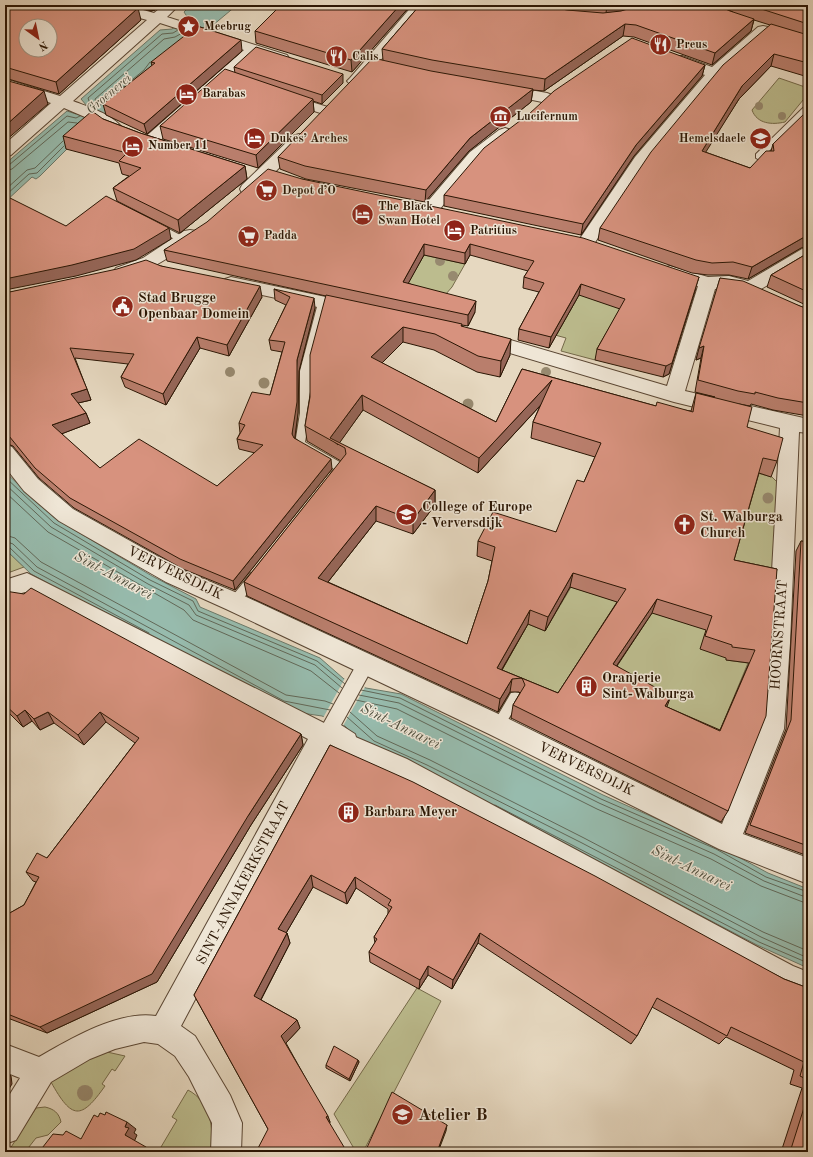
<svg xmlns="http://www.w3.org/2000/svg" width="813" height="1157" font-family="'Old Standard TT',serif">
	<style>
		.green { fill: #bcbc8e; stroke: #746949 }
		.water { fill: #97bbad; stroke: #6c7969 }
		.pier { fill: #e6d8c0 }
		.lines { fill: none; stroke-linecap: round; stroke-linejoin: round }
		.shore { stroke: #616858; stroke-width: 1 }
		.service-casing { stroke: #5a4633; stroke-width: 2 }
		.pedestrian-casing { stroke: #5a4633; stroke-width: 2 }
		.minor-casing { stroke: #5a4633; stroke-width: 2 }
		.service { fill: #efe6d6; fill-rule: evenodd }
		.pedestrian { fill: #efe6d6; fill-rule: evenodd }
		.minor { fill: #efe6d6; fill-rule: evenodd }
		.tree { fill: #97896f }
		.wall { fill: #b97e6c; stroke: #2b1604; fill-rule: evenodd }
		.shaded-wall { fill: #966658; stroke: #2b1604 }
		.building { fill: #d7927e; stroke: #2b1604; fill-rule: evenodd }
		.labels { text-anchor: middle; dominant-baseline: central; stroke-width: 3; stroke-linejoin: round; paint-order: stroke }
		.far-poi-label { font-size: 12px; font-weight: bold; fill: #2b1604; stroke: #efe6d6; text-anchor: start }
		.far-water-label { font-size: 13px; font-style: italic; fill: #51503f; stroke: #efe6d6 }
		.poi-label { font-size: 14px; font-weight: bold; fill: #2b1604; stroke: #efe6d6; text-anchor: start }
		.street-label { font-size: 14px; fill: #2b1604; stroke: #efe6d6 }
		.water-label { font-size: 15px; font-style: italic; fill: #51503f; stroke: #efe6d6 }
		.near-poi-label { font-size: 17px; font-weight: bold; fill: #2b1604; stroke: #efe6d6; text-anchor: start }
	</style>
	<rect width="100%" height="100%" fill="#e6d8c0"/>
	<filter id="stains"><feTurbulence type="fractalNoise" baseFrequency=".005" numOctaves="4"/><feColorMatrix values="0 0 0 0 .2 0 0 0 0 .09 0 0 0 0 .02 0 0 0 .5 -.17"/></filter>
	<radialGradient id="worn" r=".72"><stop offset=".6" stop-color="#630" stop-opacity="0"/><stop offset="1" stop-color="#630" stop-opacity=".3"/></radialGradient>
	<path class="green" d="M779,78L808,88V94L785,122C772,125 757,124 752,110Z
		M424,255L465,264L452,287L439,302L396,291Z
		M581,291L631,313L618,319L595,360L561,351L566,338L555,335Z
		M757,473L772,477L778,483L776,584L726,660L748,663L716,740L555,706L525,694L510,721L496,715L508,693L493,686L528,624L545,631L571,587L673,619Z
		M5,549L24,567L5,574Z
		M417,988L441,1001L363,1152H356L334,1114Z
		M107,1052L125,1056L115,1071L112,1069L102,1084L105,1086C81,1120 72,1120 51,1082L70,1065Z
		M188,1090C211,1102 214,1129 211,1152H163L161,1147L177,1120L172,1117Z
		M45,1107C54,1109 59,1113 61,1122L48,1135L36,1138L25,1152H8L36,1108Z"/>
	<path class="water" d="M191,5H237L75,141L40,176L36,179L32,177L5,202V164L67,111L76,114L87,106L81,99L160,30L172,29L188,18L184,12Z
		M5,472L56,519L152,576L196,599L200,607L320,658L344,679L366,688L401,694L603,795L718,846L768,873L808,889V968L757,945L578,851L368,749L345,726L322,716L281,710L31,574L5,549Z"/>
	<path class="pier" d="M345,678L365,687L343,726L323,718Z"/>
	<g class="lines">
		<path class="shore" d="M111,97L144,70L150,62
			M102,104L97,107L95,99L164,39L175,37L184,32
			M91,107L88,98L162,34L173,33L178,30
			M5,166L9,165L67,116L76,118L80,116
			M5,171L12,169L68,122L77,123
			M5,190L27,170L35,168L63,141
			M6,195L29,174L37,173L64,146
			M5,477L54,523L150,580L193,601L198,611L317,661L345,684
			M5,484L51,527L148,584L189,605L196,615L315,665L342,688
			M5,492L48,532L184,610L193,620L311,671L339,693
			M5,535L15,538L41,562L286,695L325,701L333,704
			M5,541L13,544L37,567L284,701L330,710
			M5,546L9,547L34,571L149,633
			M361,690L400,698L601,799L716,849L766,877L808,892
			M359,695L399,703L599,803L714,854L764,881L808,898
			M356,700L397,709L597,809L711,859L761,886L808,904
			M350,712L377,736L430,760L584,838L763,932L808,951
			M347,717L374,741L427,765L582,843L761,937L808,958
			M495,805L759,942L808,963"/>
		<defs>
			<path id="service" d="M805,106H808V112L764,156L769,158V162H763L756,158V154Z
				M157,223L186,238L187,240L183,243L180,242L154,228V224Z
				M323,300L328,303L310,371V413L305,442L345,465L346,468C344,473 340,477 335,479L330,475L334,469L296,447L295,444L300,413V371L318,303Z
				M255,572L259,573L260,576L259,579L238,605H230L228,602L230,599L251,573Z
				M515,692L519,693L521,697L519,701L502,730L498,731L494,730L492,726L494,722L511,693Z"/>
			<path id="pedestrian" d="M292,96L331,108L333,111L327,115L288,103L286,100L288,97Z
				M365,657L371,660L374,665L341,725L355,734L357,740L355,746L348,748L323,734L321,728L359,660Z"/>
			<path id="minor" d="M102,5H125L154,13L164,5H179L167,17L287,55L289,58L287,61L282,62L257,54L155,145H143L141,142L143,139L244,50L160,23L73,101C88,107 113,114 123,129L121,132H109L92,120L64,108L11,155L5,157V144L51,103L5,89V79L60,96L147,20L104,8Z
				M413,5H428L360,84H350L347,81L350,78Z
				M763,26L768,27L770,30L768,33L719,76L647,163L592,247L586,249L580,247L577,243L635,157L705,75L672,62L670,59L672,56H682L712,67L758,27Z
				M503,85L547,93L552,95L555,98L552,101L547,103L498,93L495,90L498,87Z
				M505,128L511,130L513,133L511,136L482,158L435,215L429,216L423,215L421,211L423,207L470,152L499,130Z
				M299,134L305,136L307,139L305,142L254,193L248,194L242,193L240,189L242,185L293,136Z
				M190,230L196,231L199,235L196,239C178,251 137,282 116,276L113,272L116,268L143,258L184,231Z
				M808,247V261L756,292L750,294L729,288L715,289L685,391L808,419V433L799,432L790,643L784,729L743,834L808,858V884L719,849L489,734L226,609L166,582L59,521L24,491L5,467V444L12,447L38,479L73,509L182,570L242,595L507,718L722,824L760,729L768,643L780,428L674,402L476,343L474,338L476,333L483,332L667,386L698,286L664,276L661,272L664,268L670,266L708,277L729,276L748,281L802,249Z
				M231,277L354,303L360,305L363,309L360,313L354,315L225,287L222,283L225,279Z
				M27,573L332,727L407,759L793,966L808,972V1000L775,987L389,775L328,749L181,1026L195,1036L230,1095L242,1123L241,1152H211L212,1123L189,1077L175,1056L158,1044L144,1042L115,1049L90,1059L51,1082L16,1140L5,1144V1102L20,1078L5,1072V1044L39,1057C70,1039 119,1010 156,1016L308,739L25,592L5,598V580Z"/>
		</defs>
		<use href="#service" class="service-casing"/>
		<use href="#pedestrian" class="pedestrian-casing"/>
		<use href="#minor" class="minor-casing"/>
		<use href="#service" class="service"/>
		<use href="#pedestrian" class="pedestrian"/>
		<use href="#minor" class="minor"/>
	</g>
	<g class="tree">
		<circle cx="759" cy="106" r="4"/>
		<circle cx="782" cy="116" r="4"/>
		<circle cx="440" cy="261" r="5"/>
		<circle cx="453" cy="276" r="5"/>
		<circle cx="230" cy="372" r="5"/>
		<circle cx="546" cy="372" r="5"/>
		<circle cx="264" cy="383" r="5.5"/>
		<circle cx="468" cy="404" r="5.5"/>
		<circle cx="768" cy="498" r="5.5"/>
		<circle cx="85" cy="1093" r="8"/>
	</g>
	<path class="wall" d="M5,5L141,20L59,94L5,78Z
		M130,5H161L155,10L151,11Z
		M411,5L352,72L256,43L255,31Z
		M420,5H636L626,9L733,12L717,5H808V77L771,66L739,99L705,152L750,168L771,151L773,144L801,248L748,279L729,275H708L692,273L598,240L600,228L770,25L754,20L751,31L712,65L634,37L623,36L544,91L533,90L531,102L469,151L425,202L306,179L280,169L278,157L383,60L382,49ZM552,7L562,9L573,11L567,10Z
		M242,51L147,134L106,115L103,104L152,66L151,62Z
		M705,65L702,76L634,156L581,235L444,206V195Z
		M234,67L343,83L322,104L313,101L314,112L258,168L163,139L160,126L235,73Z
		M103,119L140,133L245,166L247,179L180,233L117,201L113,188L129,176L122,174L119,163L66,149L63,136Z
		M302,179L696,288L669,374L663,377L595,360L597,349L620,309L579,295L549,348L518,340L519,329L539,292L523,288L524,277L528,271L470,255L465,264L424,255L408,283L475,312L468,326L462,325V326L510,355L500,377L477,372L434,350L403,342L382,363L496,422L522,369L656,406L691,411L696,393L715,397L695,392L701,358L696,360L720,278L808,309V416L773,410L751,404L750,406L739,404L747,427L777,461L771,477L759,473L734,560L777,569L728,811L721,822L511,718L513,705L520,693L519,692H510L498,712L247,596L244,582L341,461L307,441L305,426L326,296L167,261L164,250ZM540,406L533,422L531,438L595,457L584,482L556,532L478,541L477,556L492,561L488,581L467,644L328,582L376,521L413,534L435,505V490L339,443L363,410L478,473ZM570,587L617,602L558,693L502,670L528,624L545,631ZM652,613L706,630L700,649L726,658V660L749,663L720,730L667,707L617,666Z
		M808,253V306L767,287L771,275Z
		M161,266L262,297L229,356L200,348L166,405L125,387L121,377L128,364L75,358L91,400L78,403L86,413L90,423L61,434L100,468L217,486L255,453L239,449L237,439L240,433L239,423L270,395L282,352L271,350L269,340L286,305L275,300L274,289L315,308L299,371L298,413L295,438L332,469L235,590L183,569L74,508L39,478L13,446L5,443V293Z
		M801,541L808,542V856L745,833L786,729L796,551Z
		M5,591L301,734L303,745L251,825L157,982L47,1033L5,1017V913L8,914L24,905L36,882L33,881L26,872L47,858L135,743L106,722L84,745L54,723L40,730L32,721L23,727L5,709Z
		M330,745L784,979L808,988V1152H781L802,1088L790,1084L794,1070L726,1037L719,1044L652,1007L637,1036L631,1044L478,943L452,989L428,975L419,989L370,962L369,952L375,943L374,937L388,914V909L356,888L347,904L313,887L286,933H287L290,943L261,1000L297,1020L300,1028L286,1043L330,1122V1123L268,1129L194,995Z
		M358,1060L359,1062L350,1081L326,1068V1065Z"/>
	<path class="shaded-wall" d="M150,5H161L155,10L151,11Z
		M400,5H411L352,72L351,60Z
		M607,5H636L621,12L606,13Z
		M138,8L141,20L59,94L56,82Z
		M754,19L751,31L712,65L715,53Z
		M625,24L623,36L544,91L545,79Z
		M241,40L242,51L147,134L144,124Z
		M774,54L771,66L739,99L699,163L702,151L742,86Z
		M705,65L702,76L634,156L581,235L583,224L636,145Z
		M343,74V83L322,104V95Z
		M533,89L531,102L469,151L425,202L426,190L470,138Z
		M44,91L48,104L5,141V126Z
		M313,99L314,112L258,168L256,155Z
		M245,166L247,179L180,233L178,220Z
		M169,228L171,239L136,260L76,276L5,290V279Z
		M808,235V246L801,248L748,279L752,267L806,236Z
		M424,244V255L403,293V282Z
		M470,244V255L465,264V253Z
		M699,277L669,374L663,377L666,366Z
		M581,284L579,295L549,348L551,337Z
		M260,286L262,297L229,356L227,345Z
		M314,298L315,308L299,371L298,413L294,444L292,434L297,360Z
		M476,301L475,312L468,326V315Z
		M403,327V342L372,373L371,357Z
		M197,337L200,348L166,405L163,394Z
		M511,339L510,355L500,377L501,361Z
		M704,346L701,358L696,360L699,348Z
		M552,380L549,396L478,473L479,458Z
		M87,389L91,400L74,404L71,394Z
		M362,395L363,410L338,445L330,438Z
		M86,413L90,423L56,436L52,425Z
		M331,459L332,469L235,590L233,581Z
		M435,490V505L413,534V520Z
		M376,506V521L320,592L318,578Z
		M573,573L570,587L545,631L548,617Z
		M657,599L652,613L609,677L613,664Z
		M530,610L528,624L495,681L497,668Z
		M512,679L510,692L498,712L500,699Z
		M671,696L666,709L665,706Z
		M25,710L32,721L23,727L17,716Z
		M48,712L54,723L40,730L34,719Z
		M100,712L106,722L84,745L78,735Z
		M301,734L303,745L251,825L157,982L47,1033L40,1027L248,816Z
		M311,875L313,887L282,940L278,929Z
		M355,877L356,888L347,904L345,893Z
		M287,933L290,943L258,1005L254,996Z
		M480,933L478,943L452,989L453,980Z
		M428,966V975L419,989L420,980Z
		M297,1020L300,1028L285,1044L281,1036Z
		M358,1060L359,1062L350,1081L349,1079Z
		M5,1072L11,1076L12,1084L5,1095Z
		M328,1116L330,1122L329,1123L326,1117Z
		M127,1122L136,1129L134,1133L137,1135L134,1142L125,1135V1127Z
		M447,1125L446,1131L438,1152H437Z
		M146,1147L152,1152H143Z"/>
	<path class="building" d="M5,5H128L138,8L56,82L5,67ZM26,26H50V50H26Z
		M281,5H400L351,60L255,31Z
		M420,5H542L567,10L603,13L621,11L641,5H716L730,11L754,19L715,53L636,25L625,24L545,79L432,60L382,49Z
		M749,5H808V24Z
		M771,24L808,35V63L774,54L742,86L702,151L750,168L766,151H774L773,144L805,113L807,114L808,113V235L806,236L752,267L733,262L712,263L696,260L600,228L651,152L723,65Z
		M197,26L241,40L144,124L103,104L155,63L151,62Z
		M632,38L705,65L636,145L583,224L444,195L484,148L529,114L554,91Z
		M256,47L343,74L322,95L234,67Z
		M373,58L431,71L533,89L470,138L426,190L305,166L278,157Z
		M225,69L313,99L256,155L160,126Z
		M5,80L44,91L5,126Z
		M92,111L103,119L140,133L245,166L178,220L113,188L141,168L119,161L127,153L63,136Z
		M268,169L302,179L583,238L699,277L672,363L666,366L597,349L625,299L581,284L551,337L519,329L544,283L524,277L534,261L470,244L465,253L424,244L403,282L476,301L468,315L164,250L207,222Z
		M6,196L66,226L106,196L169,228L134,249L72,265L5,279V197Z
		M808,253V292L771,275Z
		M146,260L161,266L260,286L227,345L197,337L163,394L121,377L134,354L70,348L87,389L71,394L86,413L52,425L100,468L139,439L217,486L263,445L237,439L245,425L239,423L252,392L270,395L285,342L269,340L290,297L274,289L314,298L297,360V402L292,434L294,438L331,459L233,581L180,559L70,498L35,468L9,436L5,434V293L117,269Z
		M720,278L743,281L800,306L808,309V403L778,398L755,392V394L738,391L698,380L704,346L699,348Z
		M326,295L453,322L462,324L461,326L511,339L501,361L478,356L435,334L403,327L371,357L496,422L522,369L656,406L657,402L693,412L696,393L752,407L747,427L783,438L777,461L763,458L734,560L777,569L766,716L728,811L513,705L525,685L522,678L512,679L500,699L244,582L346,454L345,448L305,426L310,397V355ZM552,380L533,422L601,443L584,482L577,480L556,532L493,512L478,541L495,547L488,581L467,644L318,578L376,506L413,520L435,490L330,438L362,395L479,458ZM573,573L626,589L558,693L497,668L530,610L548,617ZM657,599L712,616L705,636L732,645V647L755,650L720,731L665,706L671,696L613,664Z
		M801,541L808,542V846L750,825L791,720Z
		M31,588L301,734L248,816L152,974L40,1027L5,1013V913L8,914L24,905L39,877L26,872L37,853L47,858L139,738L100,712L78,735L48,712L34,719L25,710L17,716L5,705V591L24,594Z
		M330,745L413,782L595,876L784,979L808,988V1080L800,1076L804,1062L731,1027L727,1036L657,998L637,1036L480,933L453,980L428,966L420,980L369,952L377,939L374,937L392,907L388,905L391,900L355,877L345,893L311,875L278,929L287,933L254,996L297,1020L281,1036L328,1116L326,1117L347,1152H256L268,1129L194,995Z
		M334,1046L358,1060L349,1079L326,1065Z
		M392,1092L447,1125L437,1152H365Z
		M808,1095V1152H790Z
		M106,1112L127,1122L125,1127L129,1128L125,1135L146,1147L143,1152H39L53,1134L63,1135L66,1131L81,1139L94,1115L98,1117L100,1113L105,1115Z"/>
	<defs>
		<symbol id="sight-disc" viewBox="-11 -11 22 22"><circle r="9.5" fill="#8f2418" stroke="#efe6d6"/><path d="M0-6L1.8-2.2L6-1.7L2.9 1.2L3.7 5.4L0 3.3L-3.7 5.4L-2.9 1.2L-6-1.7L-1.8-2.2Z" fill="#fff"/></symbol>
		<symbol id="restaurant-disc" viewBox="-11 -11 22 22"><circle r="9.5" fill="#8f2418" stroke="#efe6d6"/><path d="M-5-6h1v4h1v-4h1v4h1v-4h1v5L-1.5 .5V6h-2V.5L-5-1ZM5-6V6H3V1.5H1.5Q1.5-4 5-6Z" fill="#fff"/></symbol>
		<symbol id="hotel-disc" viewBox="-11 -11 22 22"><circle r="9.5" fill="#8f2418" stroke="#efe6d6"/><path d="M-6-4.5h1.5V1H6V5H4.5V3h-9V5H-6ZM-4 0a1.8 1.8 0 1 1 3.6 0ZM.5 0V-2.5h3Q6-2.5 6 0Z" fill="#fff"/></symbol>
		<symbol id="museum-disc" viewBox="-11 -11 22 22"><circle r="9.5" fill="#8f2418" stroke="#efe6d6"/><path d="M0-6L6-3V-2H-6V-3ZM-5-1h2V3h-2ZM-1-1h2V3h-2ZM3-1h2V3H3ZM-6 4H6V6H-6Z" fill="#fff"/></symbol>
		<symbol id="school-disc" viewBox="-11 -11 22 22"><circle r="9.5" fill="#8f2418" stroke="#efe6d6"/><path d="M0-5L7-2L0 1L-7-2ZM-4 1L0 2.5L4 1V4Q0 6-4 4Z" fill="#fff"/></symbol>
		<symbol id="supermarket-disc" viewBox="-11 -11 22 22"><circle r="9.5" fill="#8f2418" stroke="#efe6d6"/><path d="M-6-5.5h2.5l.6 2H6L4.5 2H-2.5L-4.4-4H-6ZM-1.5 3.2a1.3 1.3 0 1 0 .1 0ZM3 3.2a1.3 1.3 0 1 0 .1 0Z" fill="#fff"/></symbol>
		<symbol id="civic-disc" viewBox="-11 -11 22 22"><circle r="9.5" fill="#8f2418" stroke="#efe6d6"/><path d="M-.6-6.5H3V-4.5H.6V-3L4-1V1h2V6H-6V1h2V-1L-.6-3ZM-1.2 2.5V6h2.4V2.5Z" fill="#fff"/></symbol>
		<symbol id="university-disc" viewBox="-11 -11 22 22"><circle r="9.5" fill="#8f2418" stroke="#efe6d6"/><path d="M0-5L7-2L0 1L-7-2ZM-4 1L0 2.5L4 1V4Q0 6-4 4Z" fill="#fff"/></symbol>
		<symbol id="church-disc" viewBox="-11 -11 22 22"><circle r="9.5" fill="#8f2418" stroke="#efe6d6"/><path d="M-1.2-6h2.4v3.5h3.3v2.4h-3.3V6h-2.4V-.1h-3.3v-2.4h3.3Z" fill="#fff"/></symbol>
		<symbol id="building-disc" viewBox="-11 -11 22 22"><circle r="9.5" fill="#8f2418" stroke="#efe6d6"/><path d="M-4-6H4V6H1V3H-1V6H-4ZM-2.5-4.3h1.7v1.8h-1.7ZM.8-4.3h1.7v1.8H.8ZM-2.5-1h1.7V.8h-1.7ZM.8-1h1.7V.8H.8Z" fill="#fff"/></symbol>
	</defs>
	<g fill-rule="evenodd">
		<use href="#sight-disc" x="176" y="14" width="25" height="25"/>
		<use href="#restaurant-disc" x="648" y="32" width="25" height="25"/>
		<use href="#restaurant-disc" x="324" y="44" width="25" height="25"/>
		<use href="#hotel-disc" x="174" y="82" width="25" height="25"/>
		<use href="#museum-disc" x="488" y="104" width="25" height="25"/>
		<use href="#hotel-disc" x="242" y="126" width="25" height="25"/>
		<use href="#school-disc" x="748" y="126" width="25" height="25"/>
		<use href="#hotel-disc" x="120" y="134" width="25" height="25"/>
		<use href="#supermarket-disc" x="254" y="178" width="25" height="25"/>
		<use href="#hotel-disc" x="350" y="202" width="25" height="25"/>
		<use href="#hotel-disc" x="442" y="218" width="25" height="25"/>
		<use href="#supermarket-disc" x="236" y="224" width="25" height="25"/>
		<use href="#civic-disc" x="110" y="294" width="25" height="25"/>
		<use href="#university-disc" x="394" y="502" width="25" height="25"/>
		<use href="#church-disc" x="672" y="512" width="25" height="25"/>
		<use href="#building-disc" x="574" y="674" width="25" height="25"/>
		<use href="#building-disc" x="336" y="800" width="25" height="25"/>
		<use href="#school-disc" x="390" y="1102" width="25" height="25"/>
	</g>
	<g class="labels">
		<g class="far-poi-label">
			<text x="204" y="27">Meebrug</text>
			<text x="676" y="45">Preus</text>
			<text x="352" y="57">Calis</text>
			<text x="202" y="94">Barabas</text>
			<text x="516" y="117">Lucifernum</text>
			<text x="270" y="139">Dukes’ Arches</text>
			<text x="746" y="139" text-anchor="end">Hemelsdaele</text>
			<text x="148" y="146">Number 11</text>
			<text x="282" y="191">Depot d’O</text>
			<text x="378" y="207">The Black<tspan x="378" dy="14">Swan Hotel</tspan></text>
			<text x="470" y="231">Patritius</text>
			<text x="264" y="236">Padda</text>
		</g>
		<g class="far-water-label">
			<text transform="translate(109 94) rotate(-40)">Groenerei</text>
		</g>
		<g class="poi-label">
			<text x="138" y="298">Stad Brugge<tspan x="138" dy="16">Openbaar Domein</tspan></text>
			<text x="422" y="507">College of Europe<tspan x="422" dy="16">- Verversdijk</tspan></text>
			<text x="700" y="517">St. Walburga<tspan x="700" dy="16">Church</tspan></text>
			<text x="602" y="678">Oranjerie<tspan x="602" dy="16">Sint-Walburga</tspan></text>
			<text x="364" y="812">Barbara Meyer</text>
		</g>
		<g class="street-label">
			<text transform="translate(175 573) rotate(26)">VERVERSDIJK</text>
			<text transform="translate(779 635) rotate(-86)">HOORNSTRAAT</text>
			<text transform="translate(586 769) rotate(26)">VERVERSDIJK</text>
			<text transform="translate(243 883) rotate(-62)">SINT-ANNAKERKSTRAAT</text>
		</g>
		<g class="water-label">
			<text transform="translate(113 576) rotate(28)">Sint-Annarei</text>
			<text transform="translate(400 727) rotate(26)">Sint-Annarei</text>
			<text transform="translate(691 869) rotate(26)">Sint-Annarei</text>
		</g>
		<g class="near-poi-label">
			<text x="418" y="1115">Atelier B</text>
		</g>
	</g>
	<rect width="813" height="1157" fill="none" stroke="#e6d8c0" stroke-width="20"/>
	<rect x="6" y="6" width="801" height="1145" fill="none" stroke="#2b1604" stroke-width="2"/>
	<rect x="10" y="10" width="793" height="1137" fill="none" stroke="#2b1604"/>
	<g transform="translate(38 38) rotate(147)"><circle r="19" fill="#efe6d6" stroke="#a19382"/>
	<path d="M0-3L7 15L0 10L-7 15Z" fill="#8f2418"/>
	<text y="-6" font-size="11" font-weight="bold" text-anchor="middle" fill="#2b1604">N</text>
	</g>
	<rect width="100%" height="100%" filter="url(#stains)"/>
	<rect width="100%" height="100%" fill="url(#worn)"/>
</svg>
